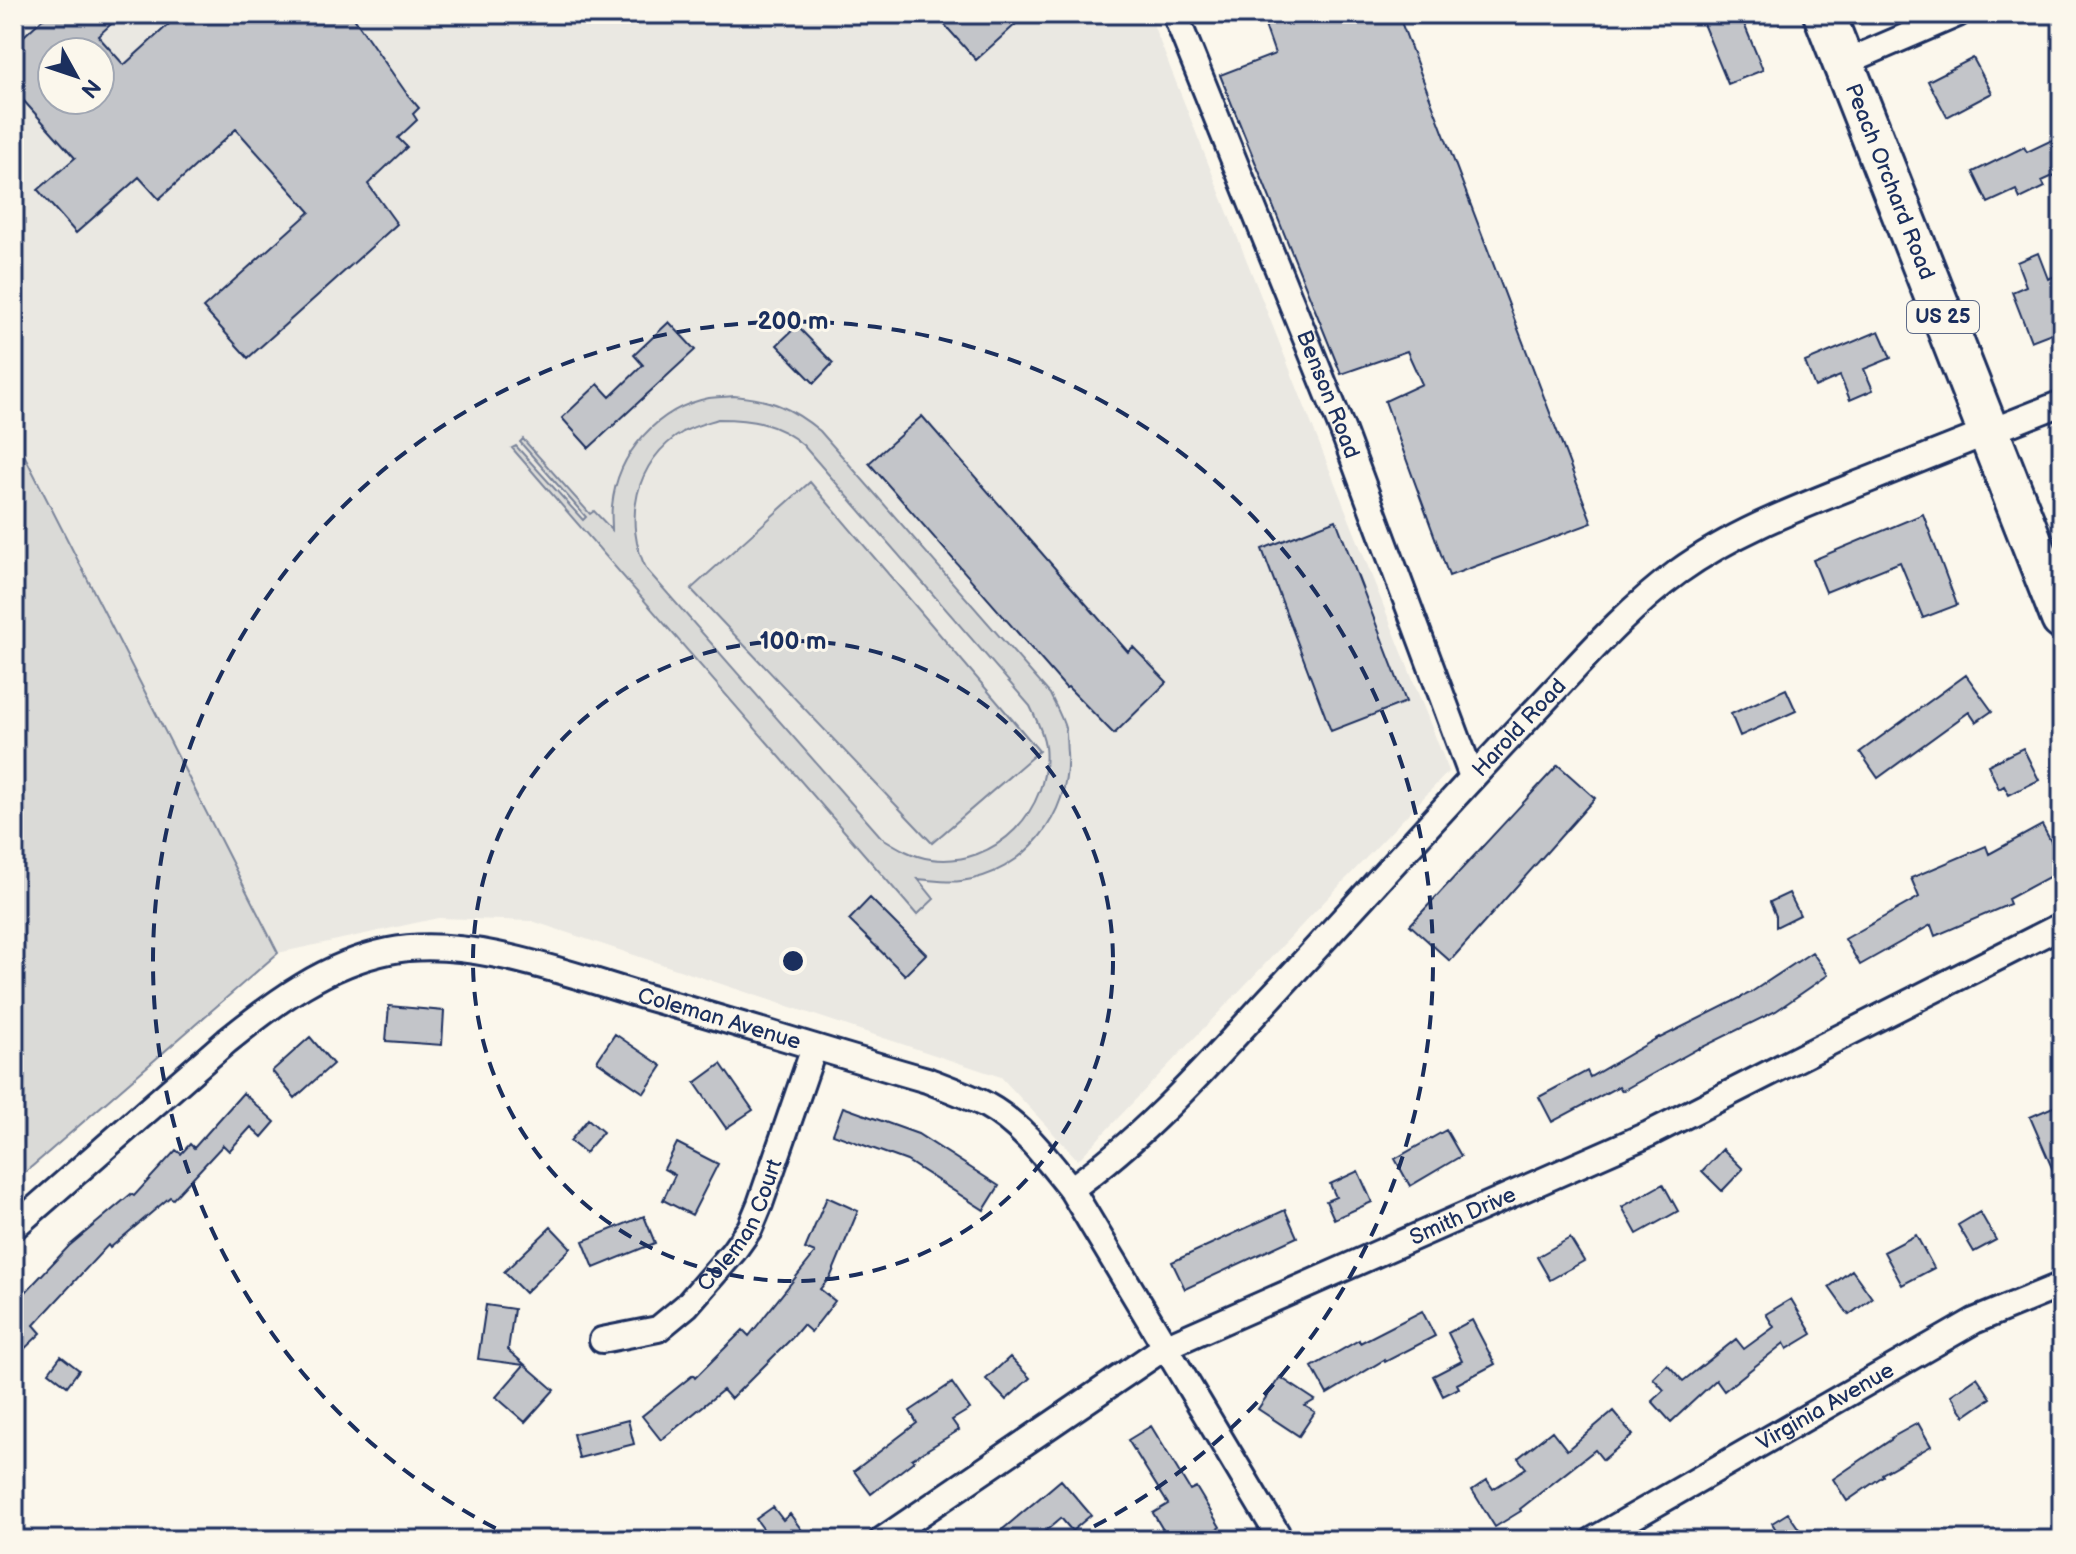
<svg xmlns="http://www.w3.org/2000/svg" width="2076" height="1554" font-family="'Balsamiq Sans',sans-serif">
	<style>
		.built { fill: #eae8e2; fill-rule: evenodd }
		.green { fill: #dadad7; stroke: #7a849a; stroke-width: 2; fill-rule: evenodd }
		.building { fill: #c3c5c9; stroke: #1b2f5e; stroke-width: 2; fill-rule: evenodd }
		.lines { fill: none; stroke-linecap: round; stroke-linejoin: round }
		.minor-casing { stroke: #1b2f5e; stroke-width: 30 }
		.primary-casing { stroke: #1b2f5e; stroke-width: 46 }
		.minor { stroke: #fbf7ec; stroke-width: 24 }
		.primary { stroke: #fbf7ec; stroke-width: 40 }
		.ring { fill: none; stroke: #1b2f5e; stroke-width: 4; stroke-dasharray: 14 10 }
		.labels { text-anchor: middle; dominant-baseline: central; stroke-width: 6; stroke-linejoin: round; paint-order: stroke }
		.shield { fill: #fbf7ec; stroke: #5e6b89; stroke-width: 2 }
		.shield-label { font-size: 20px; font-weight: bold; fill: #1b2f5e }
		.street-label { font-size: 22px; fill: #1b2f5e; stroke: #fbf7ec }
		.centre { fill: #1b2f5e; stroke: #fbf7ec; stroke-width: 4 }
		.ring-label { font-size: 24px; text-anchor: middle; font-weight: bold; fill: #1b2f5e; stroke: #fbf7ec; stroke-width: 6; stroke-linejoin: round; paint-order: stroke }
	</style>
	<rect width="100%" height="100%" fill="#fbf7ec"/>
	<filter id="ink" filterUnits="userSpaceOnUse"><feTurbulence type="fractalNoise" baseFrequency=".0125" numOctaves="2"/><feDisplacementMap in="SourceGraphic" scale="16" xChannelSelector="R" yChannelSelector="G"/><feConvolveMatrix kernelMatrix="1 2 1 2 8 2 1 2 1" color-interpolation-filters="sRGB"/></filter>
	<g filter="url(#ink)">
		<path class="built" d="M14,14H1149L1449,771L1078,1160L1001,1077L532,921L438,918L278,953L14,435ZM52,52H100V100H52Z"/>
		<path class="green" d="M734,396C771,399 792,408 820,431L1050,694C1055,705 1062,717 1065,728C1067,736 1066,745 1067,753C1071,815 1024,873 961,881C947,883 932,880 918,879L934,899L917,915L512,448L516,446L583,520L586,517L520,442L523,439L590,514L594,511L612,530C612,522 611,514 612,506C617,453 658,408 709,398C717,397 726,397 734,396ZM718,419C751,419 778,423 803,445L1030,706C1036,719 1043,731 1045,746C1052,809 996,868 931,859C913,857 897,847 881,837L647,570C622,523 635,460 683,432C694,426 706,423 718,419Z
			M14,435L278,953L14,1182Z
			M810,482L1039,751L932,843L691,589Z"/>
		<path class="building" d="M48,14H122L98,36L124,65L180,14H351L407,94L419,108L413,114L417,120L398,138L407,147L368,184L397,224L248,358L203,308L310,212L236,129L159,199L139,177L76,233L38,190L75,158L14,90V45ZM52,52H100V100H52Z
			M935,14H1027L976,60Z
			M1261,14H1398L1592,523L1449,576L1385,401L1422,384L1407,351L1341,374L1220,75L1275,54Z
			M1699,14H1740L1763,70L1728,84Z
			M1973,58L1992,93L1947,117L1928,81Z
			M2052,140L2062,162V172L2042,181L2045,187L2020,199L2016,190L1988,203L1973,172L2024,147L2027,152Z
			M2038,253L2048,279L2062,273V329L2031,341L2012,292L2026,286L2017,262Z
			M669,322L695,350L589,448L562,418L598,384L610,397L643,365L634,355Z
			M797,326L833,363L814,383L777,345Z
			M1879,331L1891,358L1864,369L1873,390L1850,400L1840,376L1815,387L1805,362Z
			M922,416L1128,652L1133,647L1167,682L1114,734L1068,687L1066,688L869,463Z
			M1923,514L1957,605L1923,618L1900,562L1826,592L1813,560Z
			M1336,520L1406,702L1331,731L1262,549Z
			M1966,675L1992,711L1976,722L1969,712L1878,778L1860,752Z
			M1786,689L1796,711L1740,736L1731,714Z
			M2023,748L2039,780L2009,795L2004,786L1999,789L1988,765Z
			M1558,765L1595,798L1450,961L1410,925Z
			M2042,825L2062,862V870L2008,899L2010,904L1935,936L1931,925L1860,965L1845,939L1919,897L1911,878L1986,846L1989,854Z
			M1789,893L1800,915L1776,927V916L1770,902Z
			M870,898L926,954L905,975L849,920Z
			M1812,952L1828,975L1776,1011L1699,1049V1048L1622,1091L1619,1086L1552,1122L1539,1097L1587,1071L1590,1077L1659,1037L1660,1038L1750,993Z
			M389,1006L444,1011L442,1045L386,1041Z
			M615,1034L662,1066L644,1093L597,1061Z
			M310,1037L333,1064L295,1098L272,1071Z
			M721,1064L753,1110L726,1128L695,1083Z
			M243,1093L275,1122L262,1137L251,1127L229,1151L223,1145L173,1199L170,1197L110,1248L108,1245L34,1325L41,1333L14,1359V1287L22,1296L69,1246L131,1194L134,1196L176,1150L181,1154L190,1144L194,1148Z
			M2062,1103V1191L2030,1117Z
			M843,1107L918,1134L999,1186L984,1210L907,1161L833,1134Z
			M588,1119L603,1132L585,1153L570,1141Z
			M1446,1130L1461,1156L1410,1186L1395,1159Z
			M677,1143L718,1164L692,1215L663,1200L675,1175L664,1169Z
			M1723,1149L1743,1169L1722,1191L1702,1171Z
			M1358,1171L1372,1202L1334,1219L1326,1201L1336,1197L1330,1184Z
			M1663,1184L1678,1211L1637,1234L1622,1207Z
			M827,1197L858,1211L831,1276L820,1289L835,1301L811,1332L803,1325L792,1338L731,1399L723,1390L661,1440L642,1416L693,1375L695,1378L743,1330L749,1336L815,1253L805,1249Z
			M1285,1210L1297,1237L1185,1289L1172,1262Z
			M1980,1212L1996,1240L1974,1252L1958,1225Z
			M644,1216L655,1243L594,1268L583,1241Z
			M551,1227L571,1248L525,1293L504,1272Z
			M1916,1235L1934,1268L1902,1285L1884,1252Z
			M1570,1238L1584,1261L1550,1280L1537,1257Z
			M1852,1270L1872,1298L1849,1315L1829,1287Z
			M1791,1299L1812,1334L1787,1349L1784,1343L1724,1391L1716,1380L1671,1422L1652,1401L1664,1390L1653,1378L1667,1364L1683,1381L1736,1339L1744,1349L1774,1327L1766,1314Z
			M486,1305L514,1309L508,1350L554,1390L525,1422L496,1397L524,1365L478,1359Z
			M1422,1311L1435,1336L1385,1362L1384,1360L1327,1394L1312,1367L1359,1340L1360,1343Z
			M1472,1320L1495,1364L1457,1384L1459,1388L1443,1396L1433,1376L1462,1361L1448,1333Z
			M61,1356L79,1370L67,1386L49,1372Z
			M1010,1357L1030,1378L1006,1400L986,1379Z
			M1280,1377L1315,1400L1305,1406L1315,1412L1299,1436L1258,1409Z
			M1977,1377L1991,1398L1965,1416L1951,1395Z
			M952,1383L970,1409L952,1420L959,1430L912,1459L914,1461L871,1494L854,1471L917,1423L910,1411Z
			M1613,1411L1633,1435L1603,1460L1595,1450L1520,1509L1521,1511L1495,1527L1472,1490L1487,1480L1493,1489L1526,1468L1518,1458L1552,1431L1567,1450Z
			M628,1420L634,1444L579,1458L573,1434Z
			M1918,1423L1931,1446L1882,1474L1883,1476L1847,1501L1833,1479L1892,1439L1891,1438Z
			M1151,1426L1190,1490L1196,1487L1220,1527L1199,1540H1196L1190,1530L1173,1540H1169L1153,1513L1168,1504L1128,1440Z
			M1061,1480L1091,1515L1072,1531L1061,1518L1035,1540H990Z
			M773,1507L783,1520L790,1514L809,1540H751L764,1530L756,1519Z
			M1788,1513L1801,1532L1790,1540H1782L1772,1523Z"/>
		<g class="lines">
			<defs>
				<g id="minor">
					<path id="s1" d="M1175,14L1343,431L1472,777"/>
					<path d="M1844,63L1958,14"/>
					<path id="s2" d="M1071,1189C1147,1135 1208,1065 1271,997C1358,904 1442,809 1530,716C1577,667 1622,613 1678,572C1733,532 1800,507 1863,482C1930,455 1996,429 2062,403"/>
					<path id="s3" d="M14,1227L227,1041C275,1002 326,964 389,951C466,935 568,974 643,996C738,1023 832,1053 927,1080C946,1088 967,1095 986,1105C1021,1124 1046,1158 1071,1189L1281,1540"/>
					<path id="s4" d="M602,1340L658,1329L687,1305L733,1252L750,1228L760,1204L814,1048"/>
					<path id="s5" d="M882,1540L1165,1347L1649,1134L2062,925"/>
					<path id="s6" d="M1593,1540L1974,1321L2062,1285"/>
				</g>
				<g id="primary">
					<path id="s7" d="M1824,14L2062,619"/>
				</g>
			</defs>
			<use href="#minor" class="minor-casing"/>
			<use href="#primary" class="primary-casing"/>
			<use href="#minor" class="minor"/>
			<use href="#primary" class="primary"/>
		</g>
	</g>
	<g class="ring">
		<circle cx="793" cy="961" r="320"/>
		<path d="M517 1539A640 640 0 1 1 1069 1539"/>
	</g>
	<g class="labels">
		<rect class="shield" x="1907" y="301" width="72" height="32" rx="6"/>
		<g class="shield-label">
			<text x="1943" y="317">US 25</text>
		</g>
		<g class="street-label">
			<text stroke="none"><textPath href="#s7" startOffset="180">Peach Orchard Road</textPath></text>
			<text stroke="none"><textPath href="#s1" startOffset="410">Benson Road</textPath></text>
			<text stroke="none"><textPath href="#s2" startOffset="644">Harold Road</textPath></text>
			<text stroke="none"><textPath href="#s3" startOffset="810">Coleman Avenue</textPath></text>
			<text stroke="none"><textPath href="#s5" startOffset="668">Smith Drive</textPath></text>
			<text stroke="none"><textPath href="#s4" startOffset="192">Coleman Court</textPath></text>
			<text stroke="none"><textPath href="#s6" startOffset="268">Virginia Avenue</textPath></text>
		</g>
	</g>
	<circle cx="793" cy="961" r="12" class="centre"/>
	<g class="ring-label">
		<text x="793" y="329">200 m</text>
		<text x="793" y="649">100 m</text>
	</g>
	<rect width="2076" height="1554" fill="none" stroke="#fbf7ec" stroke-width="48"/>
	<rect x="24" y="24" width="2028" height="1506" fill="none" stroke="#1b2f5e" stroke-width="3" filter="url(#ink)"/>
	<g transform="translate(76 76) rotate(130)"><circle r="38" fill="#fbf7ec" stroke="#a1a7b3" stroke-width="2"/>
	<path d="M0-6L14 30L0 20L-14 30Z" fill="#1b2f5e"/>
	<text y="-12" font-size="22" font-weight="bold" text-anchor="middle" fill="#1b2f5e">N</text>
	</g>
</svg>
